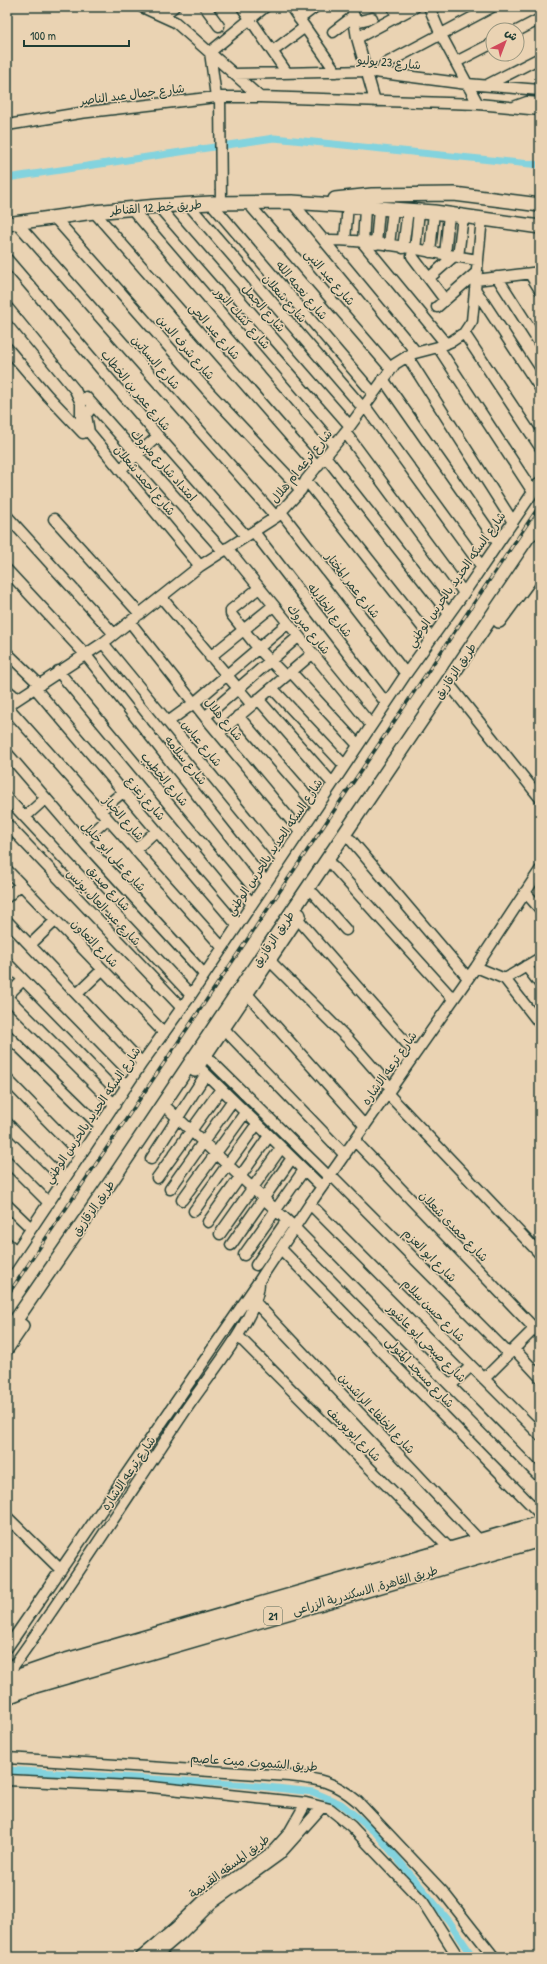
<svg xmlns="http://www.w3.org/2000/svg" width="547" height="1964" font-family="'Patrick Hand','Playpen Sans Arabic',sans-serif">
	<style>
		.lines { fill: none; stroke-linecap: round; stroke-linejoin: round }
		.canal { stroke: #83d3de; stroke-width: 7 }
		.minor-casing { stroke: #1f3d34; stroke-width: 13 }
		.major-casing { stroke: #1f3d34; stroke-width: 16 }
		.highway-casing { stroke: #1f3d34; stroke-width: 18 }
		.minor { stroke: #ead3b3; stroke-width: 10 }
		.major { stroke: #ead3b3; stroke-width: 13 }
		.highway { stroke: #ead3b3; stroke-width: 15 }
		.rail-casing { stroke: #1f3d34; stroke-width: 3.5 }
		.rail { stroke: #ead3b3; stroke-width: 2; stroke-dasharray: 6; stroke-linecap: butt }
		.labels { text-anchor: middle; dominant-baseline: central; stroke-width: 3; stroke-linejoin: round; paint-order: stroke }
		.shield { fill: #ead3b3; stroke: #5c6a5a; stroke-width: 1 }
		.shield-label { font-size: 11px; font-weight: bold; fill: #1f3d34 }
		.street-label { font-size: 12px; fill: #1f3d34; stroke: #ead3b3 }
	</style>
	<rect width="100%" height="100%" fill="#ead3b3"/>
	<filter id="ink" filterUnits="userSpaceOnUse"><feTurbulence type="fractalNoise" baseFrequency=".025" numOctaves="2"/><feDisplacementMap in="SourceGraphic" scale="8" xChannelSelector="R" yChannelSelector="G"/><feConvolveMatrix kernelMatrix="1 2 1 2 8 2 1 2 1" color-interpolation-filters="sRGB"/></filter>
	<g filter="url(#ink)">
		<g class="lines">
			<path class="canal" d="M7,178L274,138L540,165
				M7,1770L248,1785L313,1792L341,1804L376,1833L449,1921L473,1957"/>
			<defs>
				<path id="minor" d="M142,7L175,22L260,97
					M205,7L219,26
					M242,7L287,73
					M291,7L336,72
					M352,7L357,38L375,101
					M393,7L397,17
					M429,7L441,35L478,104
					M163,15L174,7
					M299,19L315,7
					M355,22L372,18
					M517,31L540,19
					M333,32L354,16
					M357,38L415,7
					M273,51L305,27
					M456,62L493,43
					M383,73V66L385,64L492,7
					M234,74L367,71L467,84L540,90
					M487,85L540,58
					M216,97L210,52L265,7
					M220,97L221,203
					M516,106L527,102L540,103
					M7,125L80,113L216,97H260L478,104L540,110
					M292,202L416,352
					M211,203L373,393
					M248,203L391,369
					M188,204L363,408
					M158,206L350,426
					M365,208L363,243L446,344
					M132,209L334,445
					M94,212L317,467
					M54,217L206,389L301,490
					M17,223L276,517
					M324,240C375,239 428,252 478,260
					M345,240L348,205
					M376,244L379,209
					M389,245L393,209
					M403,248L408,210
					M413,249L412,256L445,300
					M415,250L419,211
					M430,252L434,212
					M445,255L449,214
					M458,257L463,216
					M7,259L158,436L246,536
					M530,274L540,290
					M497,277L540,344
					M429,278L454,256
					M476,280L540,272
					M475,289L540,388
					M7,307L75,390L81,403V431
					M437,307L477,272
					M464,333L540,447
					M438,347L533,492
					M7,348L47,395L83,433
					M407,356L513,522
					M383,379L498,543
					M86,397L223,551
					M364,405L482,567
					M93,406L86,415L89,432L200,566
					M345,432L464,593
					M325,456L449,614
					M120,470L158,436
					M306,480L431,638
					M281,512L406,674
					M7,516L114,634
					M54,519L140,614
					M254,532L386,703
					M227,548L371,725
					M7,570L85,654L266,882
					M259,588L231,610V614L258,648L285,676
					M161,597L252,705
					M130,622L205,717L300,831
					M103,643L281,860
					M7,653L40,685
					M210,657L273,606
					M58,671L252,904
					M291,672L358,745
					M35,688L237,925
					M272,688L344,765
					M453,689L540,798
					M7,690L13,695
					M258,699L332,783
					M7,706L103,643L200,566L276,517L301,490L306,480L350,426L395,364L411,354L438,347L452,341L464,333L472,321L482,218
					M7,706L222,947
					M238,716L317,807
					M205,717L298,637
					M168,722L194,703L287,624
					M219,733L312,654
					M7,753L87,846L204,974
					M7,798L191,995
					M100,811L123,792
					M25,817L46,798
					M7,824L182,1008
					M351,840L468,978
					M83,841L107,819
					M135,850L156,831
					M333,866L453,999
					M7,870L164,1033
					M525,892L540,909
					M314,894L346,930
					M7,897L20,885
					M297,918L415,1053
					M7,921L142,1063
					M30,945L55,921
					M270,961L348,1039L391,1088
					M7,963L127,1086
					M526,966L540,984
					M476,967L505,979L540,958
					M505,979L540,1024
					M77,994L102,970
					M248,995L365,1126
					M7,996L23,980
					M7,997L115,1105
					M224,1029L345,1155
					M7,1035L100,1126
					M206,1056L329,1177
					M198,1066L322,1187
					M7,1079L81,1155
					M387,1093L540,1254
					M168,1109L294,1227L540,1477
					M7,1123L64,1180
					M355,1141L535,1329
					M151,1159L206,1074
					M7,1161L49,1203
					M331,1175L509,1354
					M157,1178L221,1089
					M170,1189L233,1100
					M182,1200L245,1113
					M310,1204L540,1435
					M7,1205L31,1228
					M194,1211L257,1124
					M208,1222L269,1136
					M220,1234L281,1148
					M7,1243L16,1251
					M231,1245L292,1158
					M281,1249L540,1514
					M244,1255L304,1170
					M7,1265L142,1063L191,995L406,674L464,593L540,482
					M256,1265L287,1220
					M255,1302L481,1542
					M238,1336L451,1550
					M514,1349L540,1377
					M484,1379L540,1323
					M451,1385L471,1366
					M8,1518L61,1570
					M7,1648L259,1281L310,1204L476,967L540,870
					M7,1675C69,1589 126,1499 185,1411C205,1380 258,1319 259,1283
					M7,1758L289,1776C320,1779 333,1781 357,1801L443,1892L494,1957
					M7,1780L151,1787L306,1803L330,1809L351,1826L423,1902L458,1957
					M141,1957L175,1928L206,1898L272,1852L289,1833L306,1803
					M154,1957L181,1934L211,1904L279,1855L322,1807"/>
				<path id="major" d="M335,199L372,195L454,194L540,205
					M7,224L94,212L158,206L211,203L292,202L434,212L540,227
					M499,621L540,565
					M195,1070L299,915
					M7,1333L112,1180L291,913L540,545
					M7,1348L22,1326"/>
				<path id="highway" d="M7,1681L56,1664L540,1524
					M7,1696L35,1685L540,1539"/>
			</defs>
			<use href="#minor" class="minor-casing"/>
			<use href="#major" class="major-casing"/>
			<use href="#highway" class="highway-casing"/>
			<use href="#minor" class="minor"/>
			<use href="#major" class="major"/>
			<use href="#highway" class="highway"/>
			<defs>
				<path id="rail" d="M7,1296L540,505"/>
			</defs>
			<use href="#rail" class="rail-casing"/>
			<use href="#rail" class="rail"/>
		</g>
	</g>
	<g class="labels">
		<rect class="shield" x="264" y="1607" width="18" height="18" rx="3"/>
		<g class="shield-label">
			<text x="273" y="1616">21</text>
		</g>
		<g class="street-label">
			<text transform="translate(389 62) rotate(5)">شارع 23 يوليو</text>
			<text transform="translate(132 94) rotate(-7)">شارع جمال عبد الناصر</text>
			<text transform="translate(156 207) rotate(-4)">طريق خط 12 القناطر</text>
			<text transform="translate(330 277) rotate(49)">شارع عبد النبى</text>
			<text transform="translate(302 290) rotate(50)">شارع نعمه الله</text>
			<text transform="translate(285 298) rotate(49)">شارع شعلان</text>
			<text transform="translate(264 308) rotate(49)">شارع الجمل</text>
			<text transform="translate(243 318) rotate(49)">شارع كشك النور</text>
			<text transform="translate(215 331) rotate(49)">شارع عبد الحى</text>
			<text transform="translate(186 347) rotate(49)">شارع شرف الدين</text>
			<text transform="translate(156 362) rotate(49)">شارع البساتين</text>
			<text transform="translate(136 390) rotate(50)">شارع عمر بن الخطاب</text>
			<text transform="translate(164 465) rotate(48)">امتداد شارع مبروك</text>
			<text transform="translate(301 466) rotate(-51)">شارع ترعه ام هلال</text>
			<text transform="translate(145 480) rotate(50)">شارع احمد شعلان</text>
			<text transform="translate(456 579) rotate(-55)">شارع السكه الحديد بالحرس الوطني</text>
			<text transform="translate(353 585) rotate(52)">شارع عمر المختار</text>
			<text transform="translate(330 610) rotate(52)">شارع الخلايله</text>
			<text transform="translate(309 629) rotate(51)">شارع مبروك</text>
			<text transform="translate(455 671) rotate(-56)">طريق الزقازيق</text>
			<text transform="translate(224 719) rotate(50)">شارع هلال</text>
			<text transform="translate(202 743) rotate(51)">شارع عباس</text>
			<text transform="translate(186 760) rotate(51)">شارع سلامه</text>
			<text transform="translate(165 779) rotate(50)">شارع الخطيب</text>
			<text transform="translate(146 798) rotate(50)">شارع زعزع</text>
			<text transform="translate(124 818) rotate(48)">شارع الخباز</text>
			<text transform="translate(274 847) rotate(-56)">شارع السكه الحديد بالحرس الوطني</text>
			<text transform="translate(114 856) rotate(48)">شارع على ابو خليل</text>
			<text transform="translate(109 888) rotate(47)">شارع صديق</text>
			<text transform="translate(104 907) rotate(46)">شارع عبد العال يونس</text>
			<text transform="translate(273 939) rotate(-56)">طريق الزقازيق</text>
			<text transform="translate(95 943) rotate(46)">شارع التعاون</text>
			<text transform="translate(389 1068) rotate(-55)">شارع ترعه الاشاره</text>
			<text transform="translate(92 1115) rotate(-56)">شارع السكه الحديد بالحرس الوطني</text>
			<text transform="translate(93 1208) rotate(-55)">طريق الزقازيق</text>
			<text transform="translate(454 1226) rotate(46)">شارع حمدى شعلان</text>
			<text transform="translate(430 1255) rotate(45)">شارع ابو العزم</text>
			<text transform="translate(434 1310) rotate(45)">شارع حسن سلام</text>
			<text transform="translate(427 1343) rotate(45)">شارع صبحى ابو عاشور</text>
			<text transform="translate(420 1372) rotate(46)">شارع مسجد المتولى</text>
			<text transform="translate(377 1413) rotate(47)">شارع الخلفاء الراشدين</text>
			<text transform="translate(354 1434) rotate(45)">شارع ابويوسف</text>
			<text transform="translate(128 1473) rotate(-56)">شارع ترعه الاشاره</text>
			<text transform="translate(365 1590) rotate(-16)">طريق القاهرة, الاسكندرية الزراعى</text>
			<text transform="translate(254 1762) rotate(4)">طريق الشموت, ميت عاصم</text>
			<text transform="translate(229 1866) rotate(-37)">طريق المسقه القديمة</text>
		</g>
	</g>
	<rect width="547" height="1964" fill="none" stroke="#ead3b3" stroke-width="24"/>
	<rect x="12" y="12" width="523" height="1940" fill="none" stroke="#1f3d34" stroke-width="1.5" filter="url(#ink)"/>
	<g transform="translate(505 42) rotate(42)"><circle r="19" fill="#ead3b3" stroke="#999780"/>
	<path d="M0-3L7 15L0 10L-7 15Z" fill="#d1495b"/>
	<text y="-6" font-size="11" font-weight="bold" text-anchor="middle" fill="#1f3d34">ش</text>
	</g>
	<path d="M24 40v6h105v-6" fill="none" stroke="#1f3d34" stroke-width="2"/>
	<text x="30" y="40" font-size="12" fill="#1f3d34" stroke="#ead3b3" stroke-width="3" paint-order="stroke">100 m</text>
</svg>
